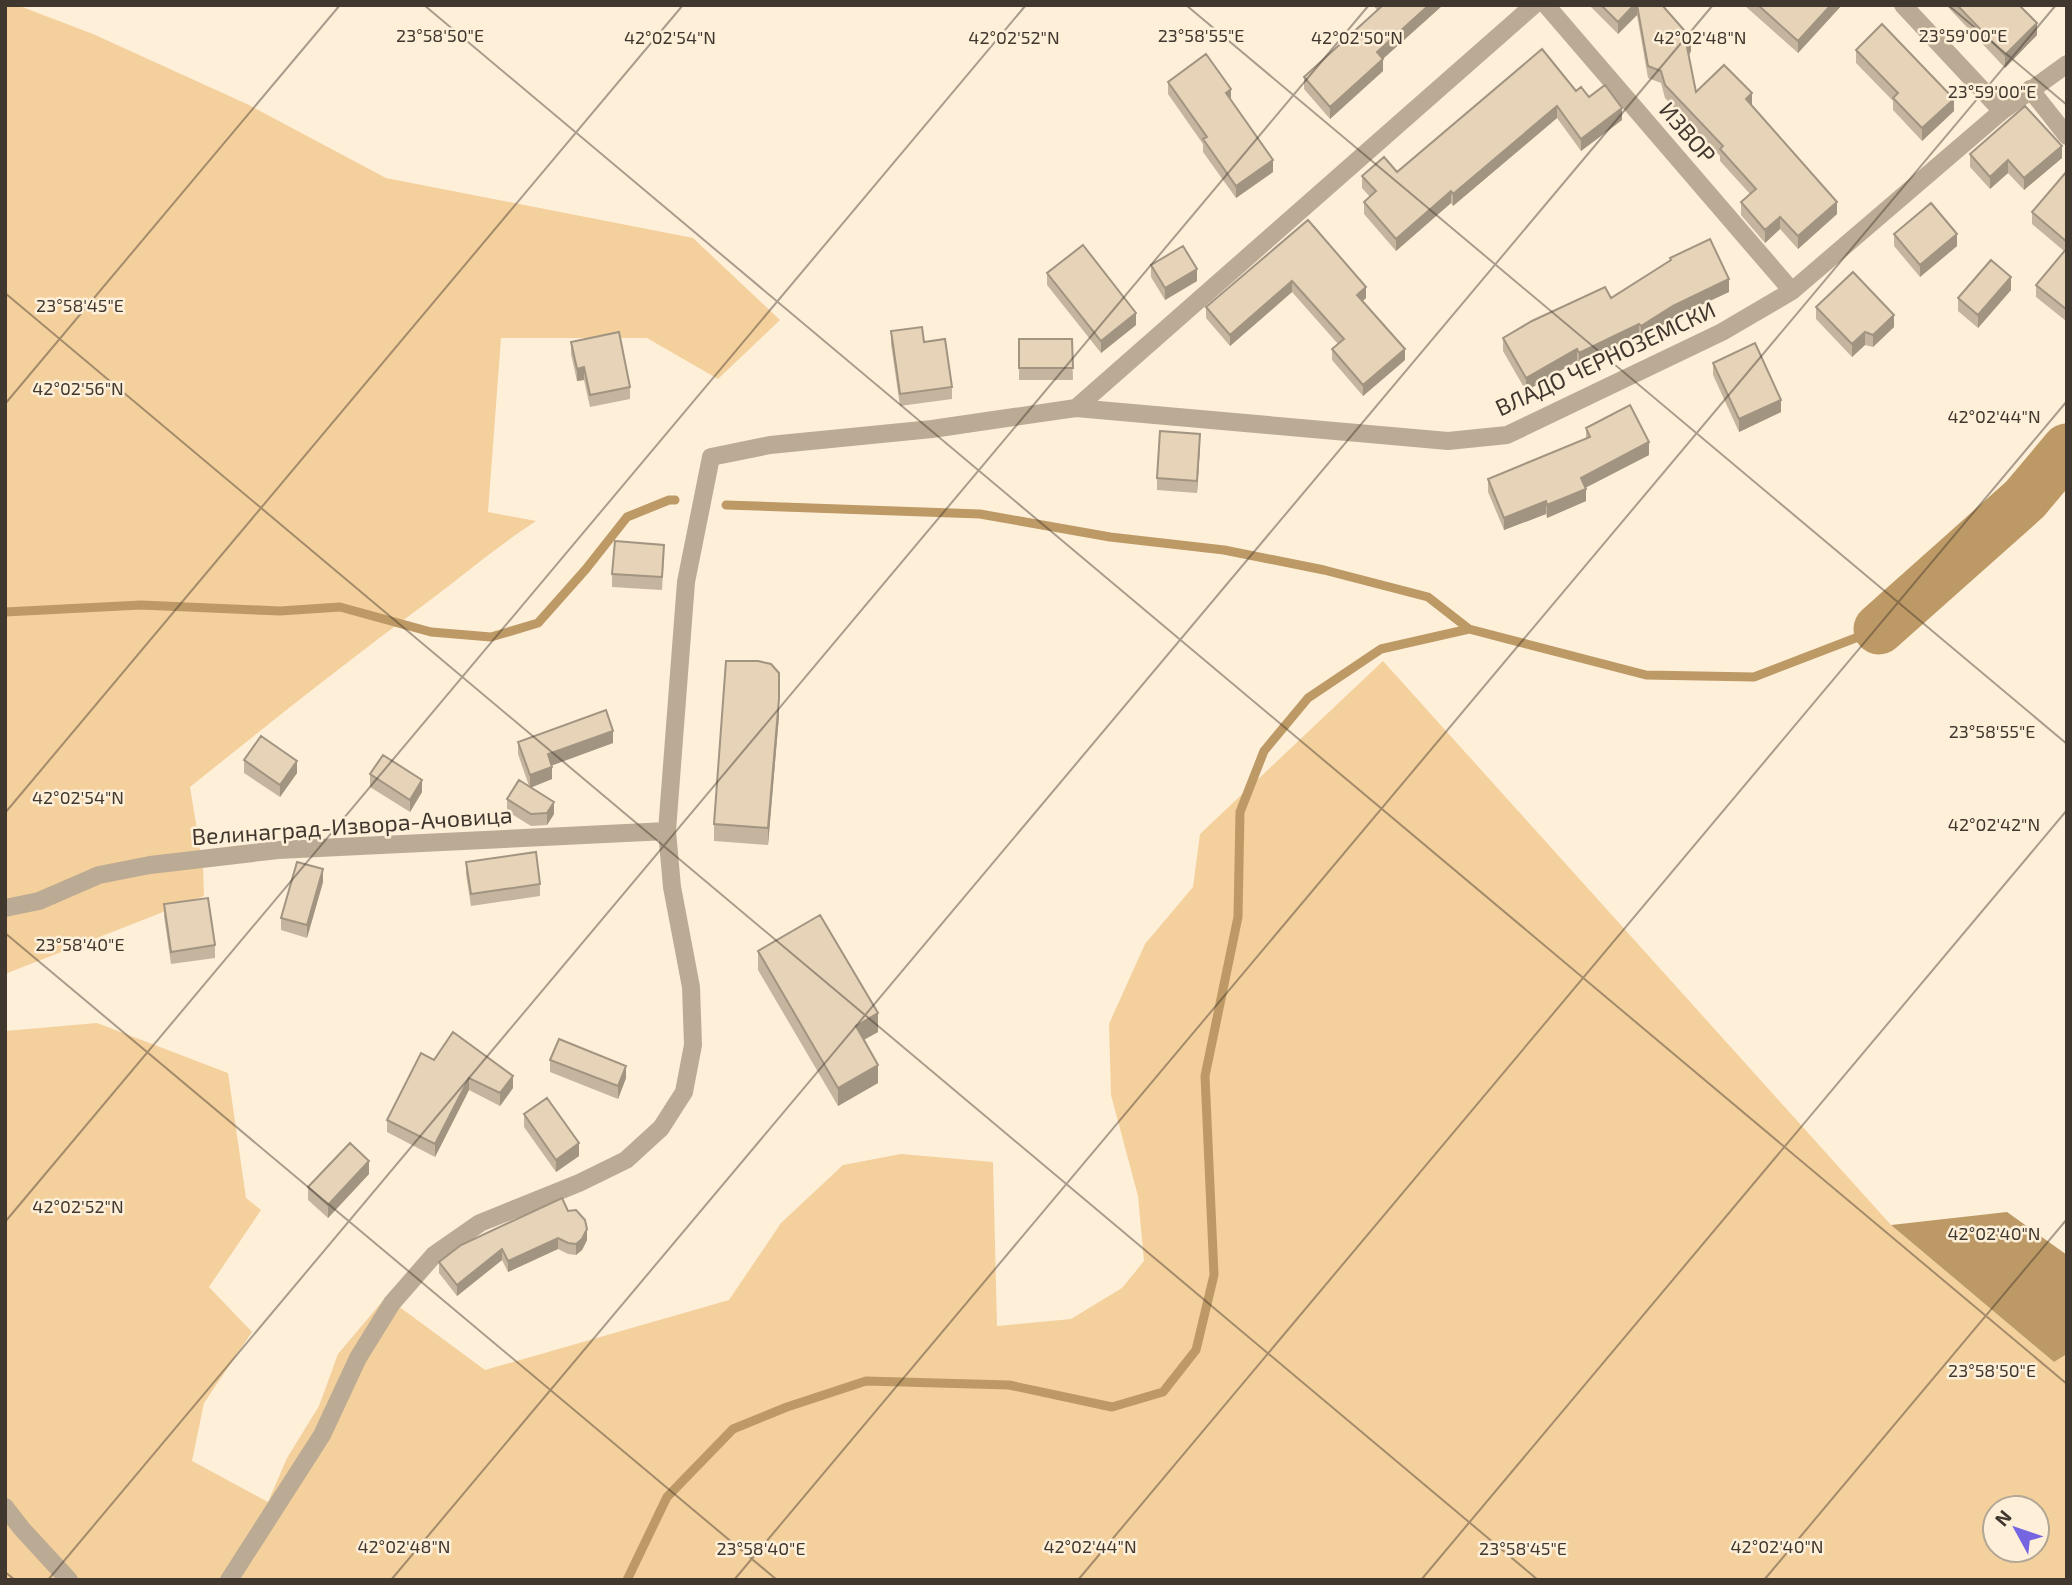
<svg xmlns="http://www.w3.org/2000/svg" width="2072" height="1585" font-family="'Exo 2',sans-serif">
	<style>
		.green { fill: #f4d09d; fill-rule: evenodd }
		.water { fill: #bd9965 }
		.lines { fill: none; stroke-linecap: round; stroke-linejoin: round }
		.stream { stroke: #bd9965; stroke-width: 9 }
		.river { stroke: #bd9965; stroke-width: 51 }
		.minor { stroke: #bcab94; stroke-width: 18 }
		.wall { fill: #c6b59e }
		.shaded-wall { fill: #a19481 }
		.building { fill: #e6d3b8; stroke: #a19481; stroke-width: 2 }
		.ticks { fill: none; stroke: #40382e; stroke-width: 2; stroke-opacity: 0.45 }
		.labels { text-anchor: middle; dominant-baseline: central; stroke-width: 5; stroke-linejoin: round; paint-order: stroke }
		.street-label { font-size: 23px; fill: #40382e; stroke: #feefd9 }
		.ticks-label { font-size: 18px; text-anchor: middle; fill: #40382e; stroke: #feefd9; stroke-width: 5; stroke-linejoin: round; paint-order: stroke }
	</style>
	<rect width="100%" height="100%" fill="#feefd9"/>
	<path class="green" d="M5,5H17L93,34L249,105L386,178L693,238L780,320L718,379L647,338H501L488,512L536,521C496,547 460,578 421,607C342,665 266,726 190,787L203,867L204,896L5,974Z
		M1383,661L1891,1225L2054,1362L2067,1354V1580H5V1031L97,1023L228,1073L246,1198L261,1210L209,1287L252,1332L204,1403L192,1461L268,1502L287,1458L319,1406L338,1354L386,1297L485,1370L729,1300L781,1223L843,1165L901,1154L993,1162L997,1326L1071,1319L1122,1288L1144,1261L1138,1196L1111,1095L1109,1024L1145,944L1193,887L1200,834ZM1995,1508H2037V1550H1995Z"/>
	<path class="water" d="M2007,1212L2067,1255V1354L2054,1362L1891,1225Z"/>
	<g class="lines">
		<path class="stream" d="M726,505L980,514L1110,537L1224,550L1324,570L1428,597L1469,629
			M5,612L141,605L280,611L340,607L431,632L491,637L538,623L586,569L627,517L669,500H675
			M627,1580L667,1497L733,1429L787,1407L866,1381L1009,1385L1112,1407L1163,1392L1196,1350L1214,1275L1205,1076L1238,917L1240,812L1264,751L1308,698L1381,649L1469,629L1646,675L1754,677L1879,629"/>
		<path class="river" d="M1879,629L2025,499L2067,449"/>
		<path class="minor" d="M1546,5L1792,291
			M1903,5L2002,111
			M2030,89L2067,136
			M1076,408L1448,441L1507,435L1722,332L1792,291L2002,111L2067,64
			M5,908L39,901L99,875L150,865L278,850L667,831
			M5,1507L22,1529L69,1580
			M229,1580L322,1435L358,1358L392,1303L434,1255L480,1223L579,1183L626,1160L661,1128L684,1092L693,1045L691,987L672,887L667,831L686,582L711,457L770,445L932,429L1076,408L1534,5"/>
	</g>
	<path class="wall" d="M1373,5H1443L1383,59V71L1330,119L1304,89V77L1377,10Z
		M1589,5H1662L1691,51L1689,55L1696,92L1752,105L1837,214L1798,249L1780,229L1765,243L1741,215V202L1750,194L1720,161V156L1665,98L1661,83L1648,78L1637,15L1618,34Z
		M1744,5H1842L1798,53Z
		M1946,5H2019L2037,35L2005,68Z
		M1856,50L1954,111L1922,141L1893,110V101L1856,63Z
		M1168,82L1231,101L1273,172L1236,198L1203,152V144L1168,94Z
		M1576,91L1589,97L1622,120L1581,151L1557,118L1453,206L1451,203L1396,251L1364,214V202L1370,197L1362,188V176L1397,172Z
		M1970,154L2062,158L2024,190L2008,173L1990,189L1970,167Z
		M2067,171V320L2066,321L2036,297V285L2064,251L2032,224V212Z
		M1308,220L1366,298L1363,301L1405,360L1363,396L1332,360V349L1338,344L1292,292L1230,346L1206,318V307Z
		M1894,234L1957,246L1920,277L1894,246Z
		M1670,258L1729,292L1673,318L1641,339L1639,337L1579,365L1577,361L1526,391L1503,351V338L1611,298L1670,261Z
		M1151,265L1197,281L1165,300L1151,277Z
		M1047,273L1136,325L1101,353L1047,285Z
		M2011,290L1978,328L1958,311V298Z
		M1816,307L1894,327L1873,347L1865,345L1852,357L1816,319Z
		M891,331L924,342L952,387V399L900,406L891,344Z
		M1019,339H1072L1073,380H1019Z
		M571,342L630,387V399L590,407L584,380L577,381L571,354Z
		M1713,363L1781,412L1739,432L1713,375Z
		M1586,428L1649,455L1585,488L1586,501L1547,518L1546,514L1504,530L1488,492V479L1586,439Z
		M1200,446L1197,493L1157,490V478Z
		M664,557L662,590L612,587V574Z
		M779,716L768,845L714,841V824Z
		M518,742L613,743L551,765L552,779L531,787L554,814L547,825L531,826L507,811V799L529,786L518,754Z
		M244,760L297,773L280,797L244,773Z
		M370,774L422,792L410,812L370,787Z
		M466,862L540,884V896L471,906L466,874Z
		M323,882L307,938L281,930V918Z
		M164,904L215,945V958L171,964L164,916Z
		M758,951L878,1032L864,1040L878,1083L838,1106L758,970Z
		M434,1060L513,1088L500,1106L469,1090L435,1157L387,1132V1120Z
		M550,1060L626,1078L618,1099L550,1072Z
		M524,1114L579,1156L556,1172L524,1127Z
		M369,1174L328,1218L308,1200V1187Z
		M568,1211L587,1240L582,1250L576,1255L568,1254L558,1249L508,1272L502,1260L457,1296L439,1273V1262Z"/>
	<path class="shaded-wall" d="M1429,5H1443L1377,64V52Z
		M1634,5H1637V15L1618,34V22Z
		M1831,5H1842L1798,53V41Z
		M2037,23V35L2005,68V55Z
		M1691,38V51L1687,59V47Z
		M1383,59V71L1330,119V107Z
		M1231,89V102L1226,93Z
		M1752,93V105L1746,99Z
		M1954,99V111L1922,141V128Z
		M1557,106V118L1453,206V194Z
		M1622,108V120L1581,151V139Z
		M2062,146V158L2024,190V178Z
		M1273,160V172L1236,198V186Z
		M2008,160V173L1990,189V177Z
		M1451,191V203L1396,251V239Z
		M1837,202V214L1798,249V236Z
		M1780,217V229L1765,243V230Z
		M1957,234V246L1920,277V265Z
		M1197,269V281L1165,300V288Z
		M2011,277V290L1978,328V315Z
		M1729,279V292L1673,318L1641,339V326L1673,306Z
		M1292,281V292L1230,346V335Z
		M1366,287V298L1357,306V295Z
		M1136,313V325L1101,353V341Z
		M1894,315V327L1873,347V335Z
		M1639,324V337L1579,365V353Z
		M1865,332V345L1852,357V344Z
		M1405,349V360L1363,396V385Z
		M1577,349V361L1526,391V378Z
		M584,367V380L577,381V369Z
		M1781,400V412L1739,432V419Z
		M1200,434V446L1197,493V481Z
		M1649,442V455L1581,490V478Z
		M1586,489V501L1547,518V505Z
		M1546,501V514L1504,530V518Z
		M779,699V716L768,845V828Z
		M613,731V743L548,767V754Z
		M297,761V773L280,797V785Z
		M552,767V779L530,788V775Z
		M422,780V792L410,812V800Z
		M554,802V814L547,825V813Z
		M323,869V882L307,938V925Z
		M878,1013V1032L856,1044V1026Z
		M878,1065V1083L838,1106V1088Z
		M626,1066V1078L618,1099V1086Z
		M513,1076V1088L500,1106V1093Z
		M469,1078V1090L435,1157V1144Z
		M579,1143V1156L556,1172V1160Z
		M369,1161V1174L328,1218V1205Z
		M587,1229V1240L582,1250L576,1255V1244Z
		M558,1238V1249L508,1272V1261Z
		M502,1249V1260L457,1296V1285Z"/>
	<path class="building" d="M1383,5H1429L1377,52L1383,59L1330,107L1304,77Z
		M1601,5H1634L1618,22Z
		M1637,5H1662L1691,38L1687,47L1696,92L1724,65L1752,93L1746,99L1837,202L1798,236L1780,217L1765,230L1741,202L1756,189L1720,149L1723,146L1665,85L1661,71L1648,66Z
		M1758,5H1831L1798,41Z
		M1957,5H2019L2037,23L2005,55Z
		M1882,24L1954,99L1922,128L1893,98L1898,93L1856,50Z
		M1542,49L1576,91L1581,87L1589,97L1605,85L1622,108L1581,139L1557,106L1453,194L1451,191L1396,239L1364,202L1376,191L1362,176L1384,157L1397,172Z
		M1206,54L1231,89L1226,93L1273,160L1236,186L1203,139L1207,137L1168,82Z
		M2025,106L2062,146L2024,178L2008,160L1990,177L1970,154Z
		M2067,171V242L2032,212Z
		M1931,203L1957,234L1920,265L1894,234Z
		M1308,220L1366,287L1357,295L1405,349L1363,385L1332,349L1344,339L1292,281L1230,335L1206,307Z
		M1710,239L1729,279L1673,306L1641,326L1639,324L1579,353L1577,349L1526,378L1503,338L1532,321L1605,287L1611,298L1671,260L1670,258Z
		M1083,245L1136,313L1101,341L1047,273Z
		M1183,246L1197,269L1165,288L1151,265Z
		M2067,248V307L2066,309L2036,285Z
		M1991,260L2011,277L1978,315L1958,298Z
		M1853,272L1894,315L1873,335L1865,332L1852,344L1816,307Z
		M922,327L924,342L945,339L952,387L900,394L891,331Z
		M619,332L630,387L590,395L584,367L577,369L571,342Z
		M1019,339H1072L1073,368H1019Z
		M1755,343L1781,400L1739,419L1713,363Z
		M1630,405L1649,442L1581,478L1586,489L1547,505L1546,501L1504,518L1488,479L1590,437L1586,428Z
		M1160,431L1200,434L1197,481L1157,478Z
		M615,541L664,545L662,577L612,574Z
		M726,661H758L771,664L779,673V699L768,828L714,824Z
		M606,710L613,731L548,754L552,767L530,775L518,742Z
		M261,736L297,761L280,785L244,760Z
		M383,755L422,780L410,800L370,774Z
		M519,780L554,802L547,813L531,814L507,799Z
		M536,852L540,884L471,894L466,862Z
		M297,862L323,869L307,925L281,918Z
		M208,898L215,945L171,952L164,904Z
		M820,915L878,1013L856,1026L878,1065L838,1088L758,951Z
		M453,1032L513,1076L500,1093L469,1078L435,1144L387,1120L421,1053L434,1060Z
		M559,1039L626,1066L618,1086L550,1060Z
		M547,1098L579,1143L556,1160L524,1114Z
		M350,1143L369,1161L328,1205L308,1187Z
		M562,1198L568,1211L576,1210L585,1220L587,1229L582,1239L576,1244L568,1243L558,1238L508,1261L502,1249L457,1285L439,1262L461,1245Z"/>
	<path class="ticks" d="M424,5L2067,1384M1186,5L2067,744M1948,5L2067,105M5,293L1538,1580M5,404L340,5M5,813L683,5M5,933L777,1580M5,1222L1026,5M5,1572L15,1580M48,1580L1369,5M391,1580L1713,5M734,1580L2056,5M1078,1580L2067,401M1421,1580L2067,810M1764,1580L2067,1219"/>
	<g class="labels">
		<g class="street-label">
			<text transform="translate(1688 132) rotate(49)">ИЗВОР</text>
			<text transform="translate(1605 358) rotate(-25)">ВЛАДО ЧЕРНОЗЕМСКИ</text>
			<text transform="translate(352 825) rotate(-4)">Велинаград-Извора-Ачовица</text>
		</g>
	</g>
	<g class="ticks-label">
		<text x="440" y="42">23°58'50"E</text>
		<text x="1201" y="42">23°58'55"E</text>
		<text x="1963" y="42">23°59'00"E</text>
		<text x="670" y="44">42°02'54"N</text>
		<text x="1014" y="44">42°02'52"N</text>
		<text x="1357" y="44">42°02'50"N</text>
		<text x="1700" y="44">42°02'48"N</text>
		<text x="1992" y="98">23°59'00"E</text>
		<text x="80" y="312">23°58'45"E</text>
		<text x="78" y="395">42°02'56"N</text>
		<text x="1994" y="423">42°02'44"N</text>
		<text x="1992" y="738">23°58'55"E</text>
		<text x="78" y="804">42°02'54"N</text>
		<text x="1994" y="831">42°02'42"N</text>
		<text x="80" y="951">23°58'40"E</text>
		<text x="78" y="1213">42°02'52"N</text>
		<text x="1994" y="1240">42°02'40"N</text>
		<text x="1992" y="1377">23°58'50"E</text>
		<text x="404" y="1553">42°02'48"N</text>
		<text x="1090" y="1553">42°02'44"N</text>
		<text x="1777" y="1553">42°02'40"N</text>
		<text x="761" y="1555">23°58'40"E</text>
		<text x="1523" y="1555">23°58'45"E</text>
	</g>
	<rect width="2072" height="1585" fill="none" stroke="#40382e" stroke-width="14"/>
	<g transform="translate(2016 1529) rotate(310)"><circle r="33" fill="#feefd9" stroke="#b2a695" stroke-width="2"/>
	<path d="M0-5L12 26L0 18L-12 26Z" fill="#7665e0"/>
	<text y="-10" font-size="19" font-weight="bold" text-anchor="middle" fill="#40382e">N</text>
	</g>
</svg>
